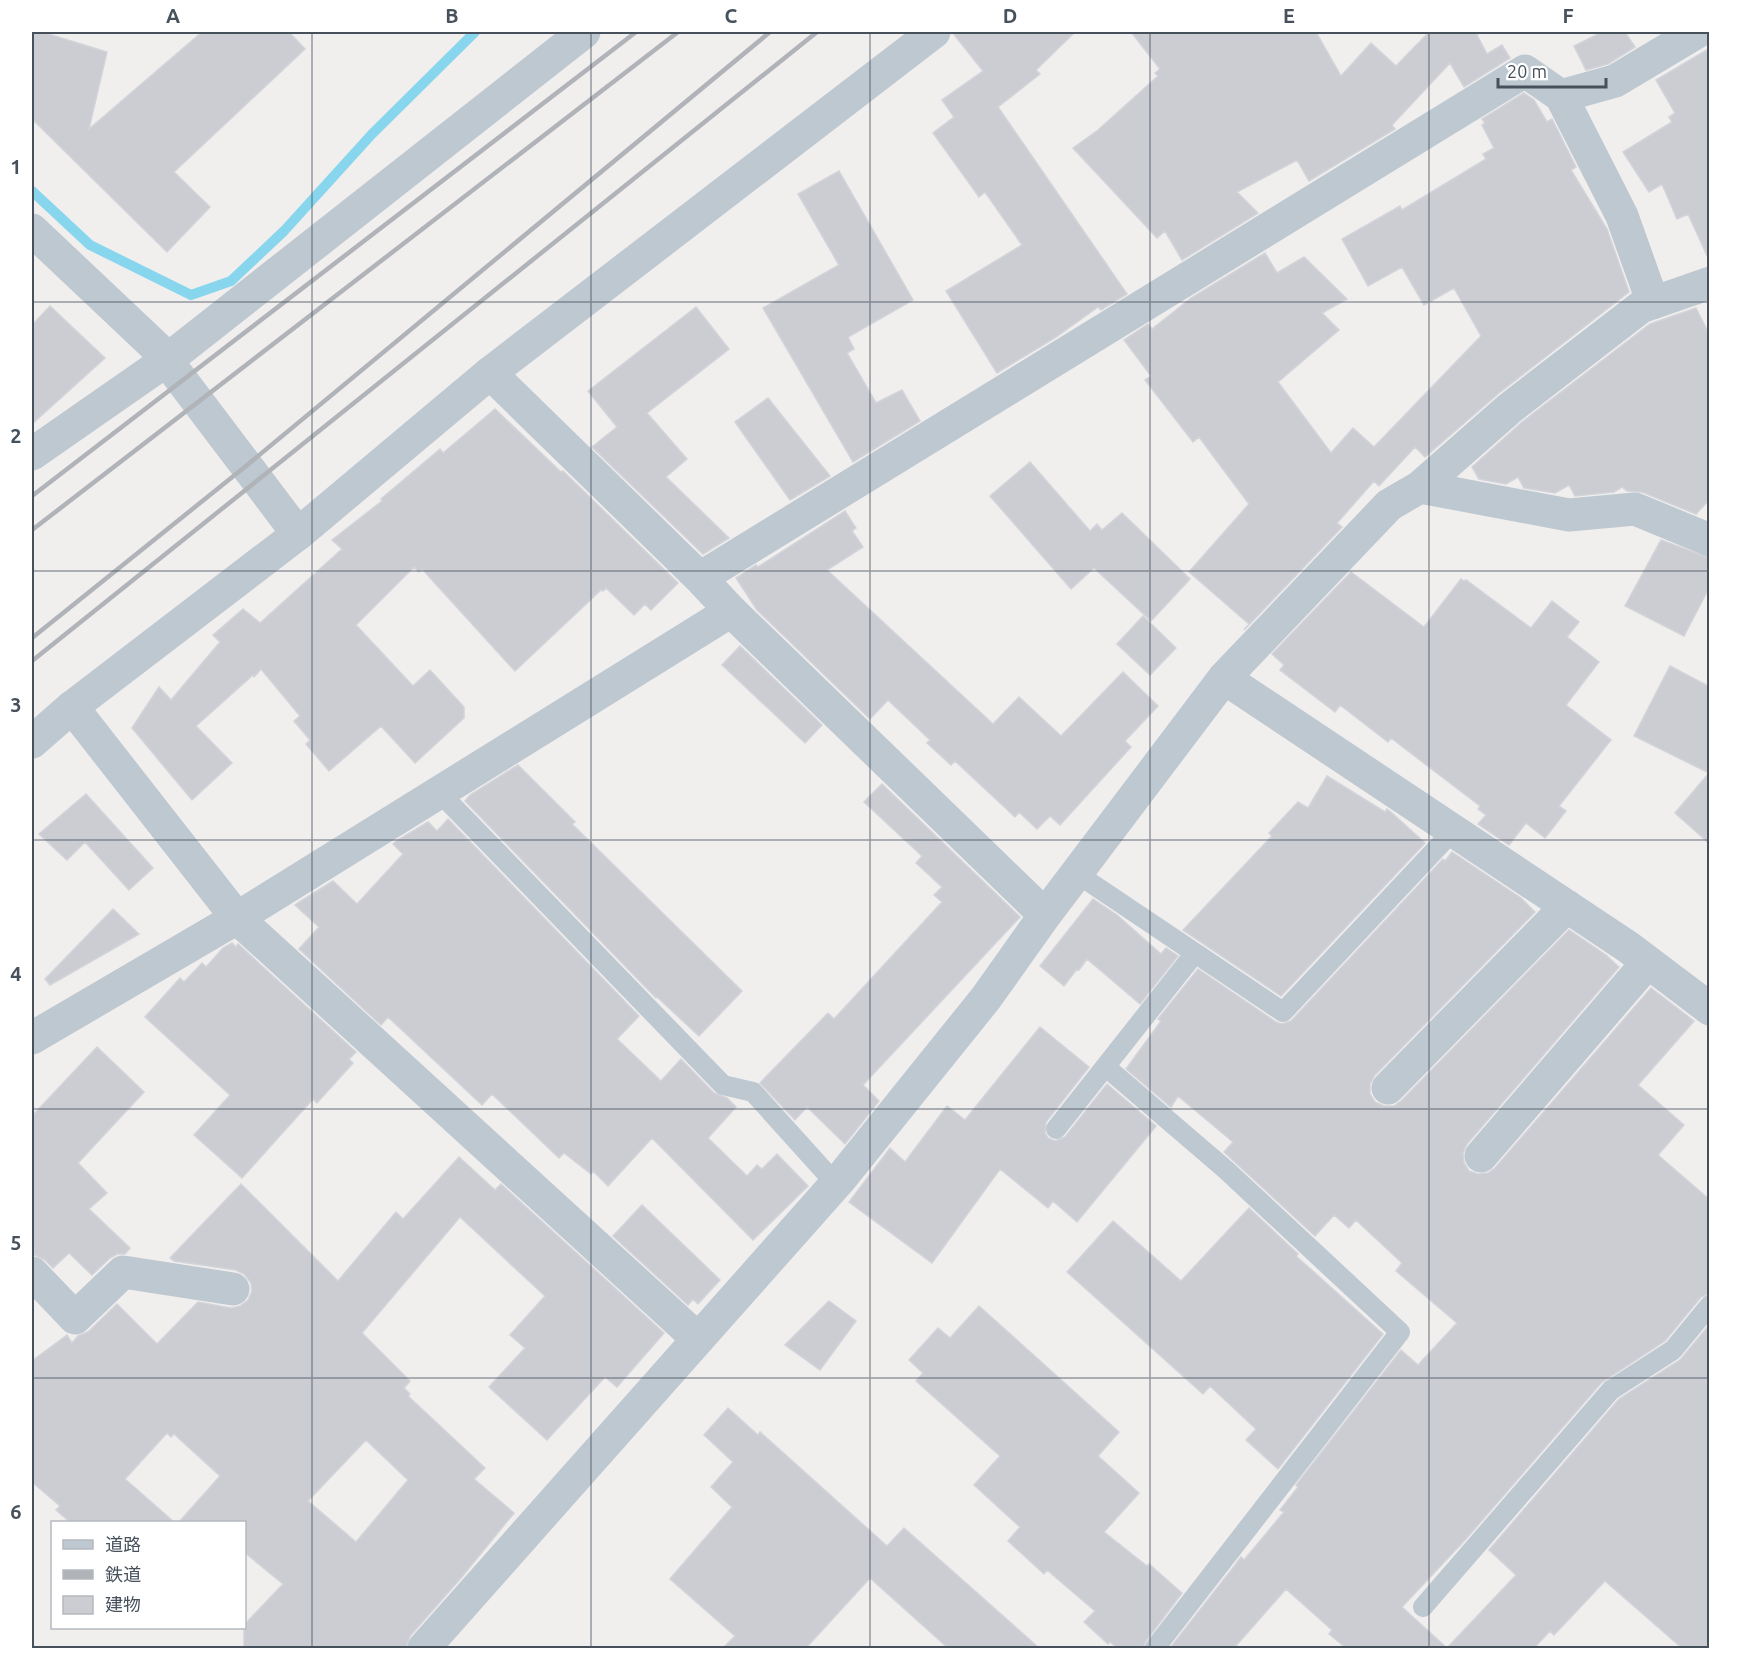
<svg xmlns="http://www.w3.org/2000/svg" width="1741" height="1680" font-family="Ubuntu,'Noto Sans JP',sans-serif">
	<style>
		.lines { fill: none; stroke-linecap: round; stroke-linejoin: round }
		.stream { stroke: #87d6ed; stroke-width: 10 }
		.building { fill: #cbcdd3; stroke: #d2d4da; stroke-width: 1.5; fill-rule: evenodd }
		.service { stroke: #bec8d0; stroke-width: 20 }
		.minor { stroke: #bec8d0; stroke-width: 33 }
		.tertiary { stroke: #bec8d0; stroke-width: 33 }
		.rail { stroke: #b0b3b8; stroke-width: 4.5 }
		.grid { fill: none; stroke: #46515c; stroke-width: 1.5; stroke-opacity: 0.55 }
		.neatline { fill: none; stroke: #46515c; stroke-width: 2 }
		.grid-label { font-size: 20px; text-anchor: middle; font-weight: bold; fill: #46515c }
	</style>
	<rect width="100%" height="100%" fill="#f1eeee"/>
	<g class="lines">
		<path class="stream" d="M32,191L90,245L191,295L231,281L284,231L372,134L475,32"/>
	</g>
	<path class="building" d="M32,32H42L107,52L89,129L202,32H289L305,49L174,172L210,207L167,252L32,119Z
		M952,32H1075L1036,70L1040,74L998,107L1127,294L1101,310L1098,307L1056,337L997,373L946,291L1022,245L985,192L979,197L933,133L954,117L942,100L983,71Z
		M1131,32H1316L1341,76L1371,43L1396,66L1429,32H1480L1477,35L1487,54L1502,45L1510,58L1464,87L1450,63L1392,125L1395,129L1309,181L1297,160L1237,192L1258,213L1182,260L1165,231L1157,238L1073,148L1098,130L1158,76L1155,73L1160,69Z
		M1602,32H1625L1635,47L1608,64L1586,70L1574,46Z
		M1710,48V262L1688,214L1677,219L1662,184L1649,192L1623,152L1672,122L1669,117L1675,113L1656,80Z
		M1524,93L1534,100L1547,122L1552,119L1576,167L1571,170L1607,229L1629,292L1499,393L1425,457L1415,447L1379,486L1374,481L1337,523L1342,527L1244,630L1249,624L1189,572L1249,504L1199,437L1193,442L1145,380L1151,376L1124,340L1148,324L1152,329L1191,298L1265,253L1277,273L1304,257L1347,299L1322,313L1339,330L1278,382L1331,453L1353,428L1374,447L1481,336L1454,288L1424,305L1402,267L1368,286L1342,239L1400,206L1402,210L1486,159L1483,154L1494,148L1482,125L1485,123L1482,119Z
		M839,171L913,300L848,337L854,349L847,353L876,403L902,390L920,421L853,462L763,308L839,265L798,194Z
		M50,306L105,358L32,424V325Z
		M696,307L729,349L647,413L687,459L666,477L729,538L703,554L592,447L617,427L588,391Z
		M1696,308L1710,336V499L1696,514L1642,492L1627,491L1622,487L1614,492L1575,496L1569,485L1555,493L1524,488L1518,477L1506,484L1479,479L1472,467L1522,422L1650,324Z
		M768,398L830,476L790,500L735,422Z
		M495,409L561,472L563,471L678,583L651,610L645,604L634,615L606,588L603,591L601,590L515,671L422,569L419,572L414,567L356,625L413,686L430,670L464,707V718L415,763L381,726L329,771L306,744L310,740L294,721L300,716L261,669L254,677L253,675L196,726L232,763L192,800L132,728L159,687L171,700L220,642L213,635L243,609L260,623L342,549L332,540L382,501L381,499L440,449L443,453Z
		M1030,462L1090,531L1097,524L1102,530L1122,513L1190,579L1151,621L1094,568L1071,589L990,496Z
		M845,511L856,528L852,531L863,547L827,570L993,724L1019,697L1061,736L1123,672L1158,706L1125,741L1131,747L1060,825L1050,816L1037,829L1019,812L1015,817L955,761L951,765L927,743L930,740L888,700L870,719L757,610L736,578L756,565L758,567Z
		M1661,540L1710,558V586L1684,636L1625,606Z
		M1351,572L1424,627L1461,579L1464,581L1466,580L1531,628L1552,601L1579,622L1567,637L1599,662L1566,705L1611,740L1559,806L1566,811L1545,838L1526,823L1509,845L1478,824L1486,815L1478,809L1480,806L1391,738L1388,742L1340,705L1335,712L1280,670L1284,665L1272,654Z
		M1143,616L1176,648L1150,675L1117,644Z
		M740,646L822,725L805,743L722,665Z
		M1670,666L1710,687V844L1675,813L1709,773L1634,736Z
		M518,765L575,822L572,824L742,991L699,1036L657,997L656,998L465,801L470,795Z
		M1327,776L1385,812L1387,809L1391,812L1425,843L1281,996L1183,930L1272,836L1269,833L1298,802L1308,808Z
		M882,784L1020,917L863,1085L879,1101L845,1144L807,1107L795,1120L760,1083L828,1013L834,1019L942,902L934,895L942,887L916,863L922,856L864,802Z
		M86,794L153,868L129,890L85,842L67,860L39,834Z
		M448,819L639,1016L617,1039L661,1081L681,1059L714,1093L727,1098L736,1107L708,1138L747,1176L757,1165L762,1169L777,1154L808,1186L753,1240L652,1138L608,1186L593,1171L591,1174L564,1153L559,1158L492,1094L482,1105L388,1017L381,1025L299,949L319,927L295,905L299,902L333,881L357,904L403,854L393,844L396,841L428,822L437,831Z
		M1452,852L1521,898L1535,912L1375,1075L1370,1084V1094L1375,1102L1384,1106H1394L1401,1101L1569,930L1606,955L1619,967L1467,1144L1463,1153L1464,1163L1469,1171L1478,1174L1488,1173L1495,1168L1651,988L1694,1021L1638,1085L1684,1125L1658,1155L1710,1200V1293L1701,1297L1665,1341L1602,1382L1465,1540L1402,1607L1447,1648L1516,1575L1489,1550L1619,1399L1680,1360L1710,1324V1648H1682L1605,1581L1554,1635L1550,1631L1534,1648H1346L1329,1634L1332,1630L1286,1589L1234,1648H1170L1232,1569L1241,1557L1244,1560L1284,1512L1280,1510L1298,1487L1296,1485L1401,1350L1418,1365L1457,1323L1396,1271L1402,1263L1356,1220L1349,1228L1334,1215L1315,1236L1224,1152L1233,1142L1178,1096L1171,1107L1126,1069L1161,1021L1158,1019L1198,969L1276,1022L1282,1024L1291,1021L1443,859L1445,861Z
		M1093,899L1117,915L1161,954L1166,948L1178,956L1140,1004L1087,959L1079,970L1077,969L1064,986L1040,966Z
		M113,909L139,934L50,985L45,979Z
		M232,943L236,947L238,944L356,1052L349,1059L353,1063L317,1103L313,1099L242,1178L194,1135L230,1095L145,1017L180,978L184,982L202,963L206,967L223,948Z
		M1040,1027L1089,1067L1046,1122L1045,1133L1048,1138L1055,1141L1065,1137L1107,1084L1156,1126L1077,1222L1053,1201L1048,1208L1000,1169L932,1263L849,1202L890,1148L905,1162L947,1106L965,1120Z
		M97,1047L144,1092L78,1163L107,1193L89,1209L130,1248L125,1254H117L110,1258L92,1275L69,1253L53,1268L45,1260L32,1254V1116Z
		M459,1157L495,1190L501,1184L664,1333L617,1387L605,1377L547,1440L489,1387L525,1348L510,1335L545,1296L460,1217L362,1333L410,1381L404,1388L410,1394L408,1396L485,1468L474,1479L514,1513L461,1578L410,1636L406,1648H244V1625L283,1584L244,1552V1522H179L220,1476L174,1434L171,1437L167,1433L125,1479L174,1522H70L56,1510L60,1506L32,1482V1361L67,1335L72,1343L78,1336L88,1332L117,1304L157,1344L198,1302L231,1308L240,1306L248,1300L252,1291L251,1283L244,1274L236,1270L174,1261L170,1258L241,1184L338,1281L396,1212L403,1219ZM366,1440L408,1480L356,1542L308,1501Z
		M642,1205L720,1280L698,1304L693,1299L688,1305L613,1236Z
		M1249,1208L1298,1254L1296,1256L1383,1334L1278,1469L1246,1440L1256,1429L1210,1386L1203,1394L1067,1272L1113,1221L1181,1281Z
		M829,1301L856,1321L820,1370L785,1345Z
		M979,1306L1119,1432L1098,1456L1139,1493L1104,1532L1147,1566L1149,1564L1182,1593L1146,1641L1143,1648H1118L1110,1642L1108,1644L1084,1622L1095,1611L1047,1570L1044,1574L1008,1541L1020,1527L974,1485L1000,1456L916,1381L923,1373L909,1360L938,1328L950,1338Z
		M728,1408L758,1435L760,1432L887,1546L904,1528L1039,1648H948L870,1578L806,1648H723L735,1636L670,1579L732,1507L711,1487L733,1462L704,1435Z"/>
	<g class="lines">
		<path class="service" d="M440,793L723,1085L753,1092L836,1184
			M1076,873L1283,1012L1453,831
			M1106,1067L1225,1169L1400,1332L1155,1648
			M1056,1129L1195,953
			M1423,1607L1611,1390L1673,1350L1710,1305"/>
		<path class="minor" d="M1561,96L1622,216L1653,303
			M32,230L158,349L298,534L490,373L700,578
			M32,454L167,360L584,32
			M1420,487L1569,515L1635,509L1710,540
			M1224,678L1628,947L1710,1009
			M72,707L237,918L698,1339
			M1045,915L731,611L700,578L1525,71L1561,96L1615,81L1697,32
			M32,1038L237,918L731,611
			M1388,1088L1567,906
			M1481,1156L1648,962
			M32,1273L75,1318L123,1272L233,1289
			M424,1648L842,1177L986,998L1045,915L1224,678L1389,505L1420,487L1510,408L1641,307L1710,283"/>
		<path class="tertiary" d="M490,373L934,32
			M32,742L72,707L298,534"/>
		<path class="rail" d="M32,496L636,32
			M32,530L678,32
			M32,638L246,466L770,32
			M32,661L817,32"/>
	</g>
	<path class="grid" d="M312,32V1648M591,32V1648M870,32V1648M1150,32V1648M1429,32V1648M32,302H1710M32,571H1710M32,840H1710M32,1109H1710M32,1378H1710"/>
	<rect width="1741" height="1680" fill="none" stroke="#ffffff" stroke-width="66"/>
	<rect x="51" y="1521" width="195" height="108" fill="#ffffff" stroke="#b5b9be" stroke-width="1.5"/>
	<rect x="63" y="1540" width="30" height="9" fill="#bec8d0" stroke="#b5b9be" stroke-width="1.5"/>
	<text x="105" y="1551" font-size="18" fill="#46515c">道路</text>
	<rect x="63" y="1570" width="30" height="9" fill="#b0b3b8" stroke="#b5b9be" stroke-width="1.5"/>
	<text x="105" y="1581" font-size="18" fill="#46515c">鉄道</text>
	<rect x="63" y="1596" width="30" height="18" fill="#cbcdd3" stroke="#b5b9be" stroke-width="1.5"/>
	<text x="105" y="1611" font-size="18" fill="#46515c">建物</text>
	<path d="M1498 78v9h108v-9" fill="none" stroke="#46515c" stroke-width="3"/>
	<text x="1507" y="78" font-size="18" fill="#46515c" stroke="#ffffff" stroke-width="4.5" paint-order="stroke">20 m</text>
	<rect x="33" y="33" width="1675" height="1614" class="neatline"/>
	<g class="grid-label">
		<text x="173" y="23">A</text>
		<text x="452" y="23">B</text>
		<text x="731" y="23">C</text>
		<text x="1010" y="23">D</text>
		<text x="1289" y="23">E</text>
		<text x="1568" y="23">F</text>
		<text x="16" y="174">1</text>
		<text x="16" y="443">2</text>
		<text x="16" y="712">3</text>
		<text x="16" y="981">4</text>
		<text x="16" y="1250">5</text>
		<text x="16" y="1519">6</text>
	</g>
</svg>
